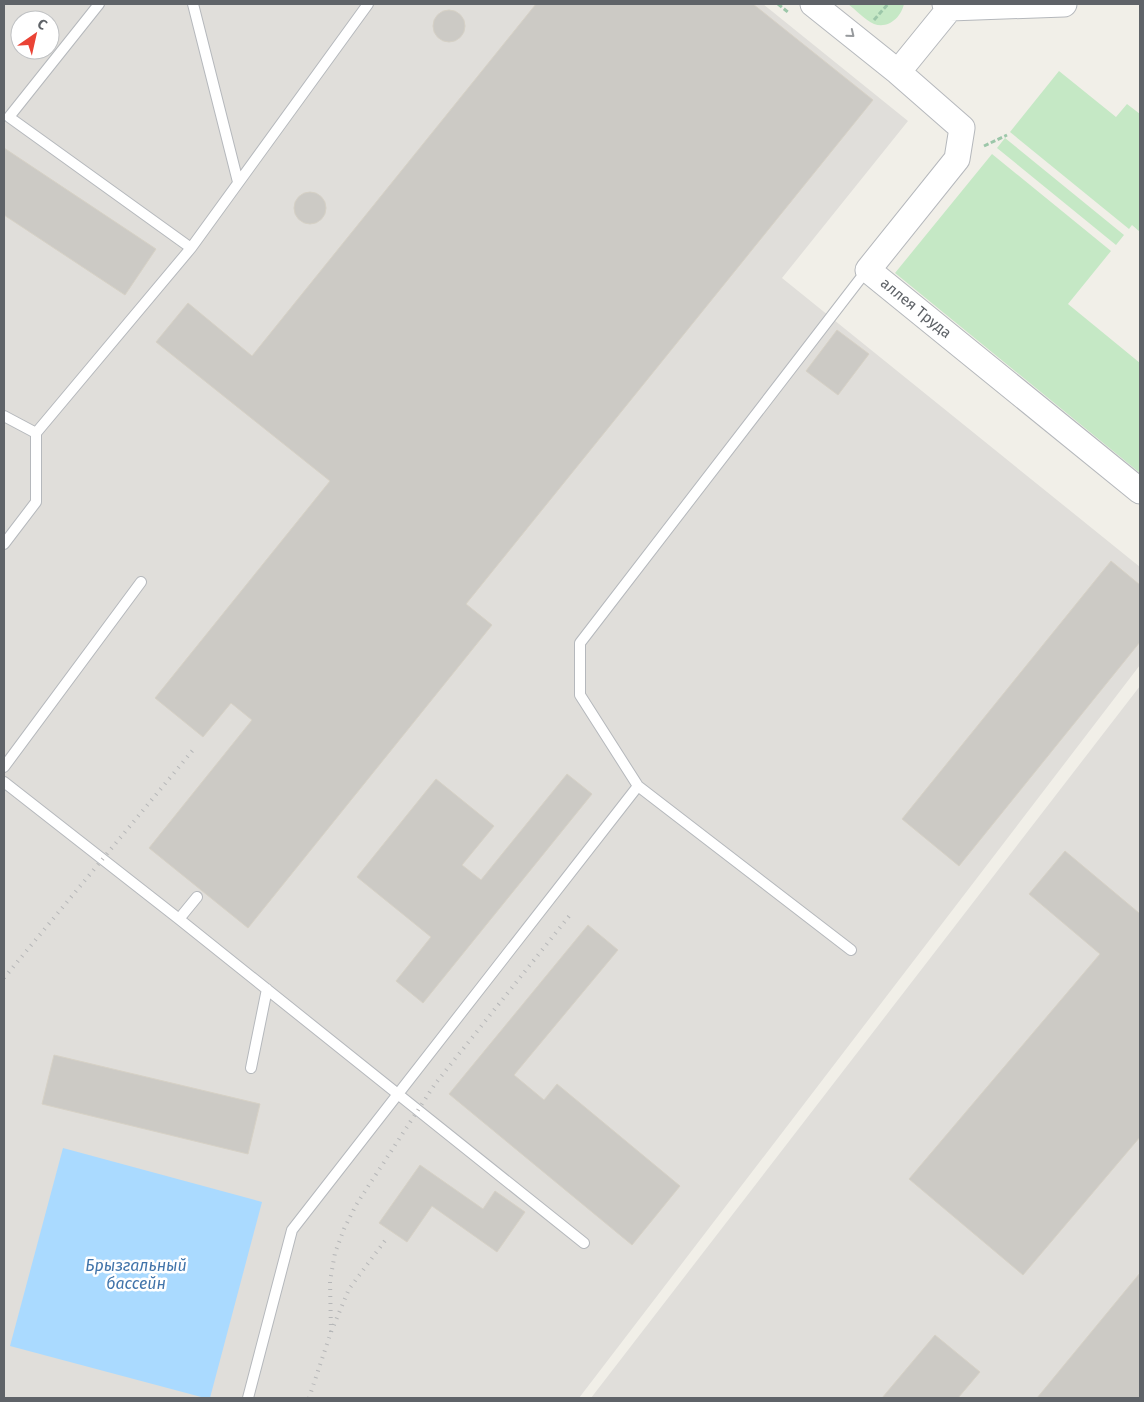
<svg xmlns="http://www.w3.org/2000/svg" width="1144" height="1402" font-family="'Fira Sans',sans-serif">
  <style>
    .industrial { fill: #e0deda; fill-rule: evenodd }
    .green { fill: #c5e8c5 }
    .water { fill: #aadaff }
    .building { fill: #cccac5; stroke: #d6d1c6 }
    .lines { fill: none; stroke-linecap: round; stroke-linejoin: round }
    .service-casing { stroke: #b5b8bc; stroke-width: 12 }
    .tertiary-casing { stroke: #b5b8bc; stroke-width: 27 }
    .path { stroke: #9cc7a9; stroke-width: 3; stroke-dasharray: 5 2.5; stroke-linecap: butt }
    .service { stroke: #fff; stroke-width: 10 }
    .tertiary { stroke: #fff; stroke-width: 25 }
    .rail { stroke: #b6b7b8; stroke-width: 4; stroke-dasharray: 1 6; stroke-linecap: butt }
    .oneway { stroke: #979a9d }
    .labels { text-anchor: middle; stroke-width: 5; stroke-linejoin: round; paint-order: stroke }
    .street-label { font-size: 15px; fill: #5f6368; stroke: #fff }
    .water-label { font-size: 16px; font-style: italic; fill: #4174aa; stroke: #fff }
  </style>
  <rect width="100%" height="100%" fill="#f1efe8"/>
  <!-- industrial -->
  <path class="industrial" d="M4 4H763L908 121 782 278 1140 567V665L579 1398H4ZM20 20H50V50H20Z
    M1140 686V1398H591Z"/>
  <!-- green -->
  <path class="green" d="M848 4H904C901 17 889 29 874 24 865 20 856 10 848 4Z
    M1059 71 1116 117 1127 104 1140 114V232L1132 225 1129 229 1010 132Z
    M1005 138 1124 235 1116 245 997 148Z
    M992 154 1111 251 1068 304 1140 363V473L895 273Z"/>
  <!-- water -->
  <path class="water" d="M63 1148 262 1202 210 1398H205L10 1346Z"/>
  <!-- building -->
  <path class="building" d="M536 4H753L873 100 466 604 492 625 248 928 149 848 252 720 231 703 203 737 155 698 330 481 156 342 188 303 252 356Z
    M433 26a16 16 0 1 1 32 0a16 16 0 1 1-32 0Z
    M4 148 156 249 125 295 4 215Z
    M294 208a16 16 0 1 1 32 0a16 16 0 1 1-32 0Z
    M837 330 869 354 838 395 806 371Z
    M1111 561 1140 585V642L959 866 902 819Z
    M567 774 592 794 423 1003 396 981 431 937 357 877 436 779 494 826 462 865 481 880Z
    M1065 851 1139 913 1140 912V1137L1023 1275 909 1179 1100 954 1029 894Z
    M588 925 618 950 514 1075 544 1100 557 1084 680 1186 632 1245 449 1094Z
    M54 1055 260 1104 248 1154 42 1104Z
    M420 1165 483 1209 495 1191 525 1212 497 1252 432 1206 407 1242 379 1223Z
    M1140 1273V1398H1037Z
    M935 1335 980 1372 958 1398H882Z"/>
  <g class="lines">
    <!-- service casing -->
    <g class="service-casing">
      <path id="service" d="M193 4 238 182
        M191 248 368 4
        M4 416 36 433
        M4 544 36 502V433L191 248 9 117 99 4
        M4 767 141 582
        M4 782 179 919 584 1243
        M179 919 197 897
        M851 950 638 786 580 695V643L867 270
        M251 1068 267 989
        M248 1398 292 1230 638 786"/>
    </g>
    <!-- tertiary casing -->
    <g class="tertiary-casing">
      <path id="tertiary" d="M813 4 898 72 962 128 957 159 868 270 1140 491
        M945 4 950 8 1064 4
        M898 72 950 8"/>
    </g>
    <!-- path -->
    <path class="path" d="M778 4 789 13
      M874 20 888 4
      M984 146 1007 135"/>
    <!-- service -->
    <use href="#service" class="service"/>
    <!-- tertiary -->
    <use href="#tertiary" class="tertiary"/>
    <!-- rail -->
    <path class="rail" d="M4 978 193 750
      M331 1332 330 1281 335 1253 344 1229 356 1205 435 1084 570 915
      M309 1398 331 1332 349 1289 387 1238"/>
  </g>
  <!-- one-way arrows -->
  <defs><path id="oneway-chevron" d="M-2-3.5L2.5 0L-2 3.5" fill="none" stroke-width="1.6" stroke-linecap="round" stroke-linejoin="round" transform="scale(1.25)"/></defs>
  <use class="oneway" href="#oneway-chevron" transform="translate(851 34) rotate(39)"/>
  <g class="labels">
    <!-- street labels -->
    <g class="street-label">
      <text transform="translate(916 308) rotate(39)" y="5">аллея Труда</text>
    </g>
    <!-- water labels -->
    <g class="water-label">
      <text x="136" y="1271">Брызгальный<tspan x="136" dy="18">бассейн</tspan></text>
    </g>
  </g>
  <!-- border -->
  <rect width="1144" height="1402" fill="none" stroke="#5f6368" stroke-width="10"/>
  <!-- north arrow -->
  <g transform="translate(35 35) rotate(34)"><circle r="24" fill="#ffffff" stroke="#bfc1c3"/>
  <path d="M0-4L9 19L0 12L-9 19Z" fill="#ea4335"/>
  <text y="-8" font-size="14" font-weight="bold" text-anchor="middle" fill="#5f6368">С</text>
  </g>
</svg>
